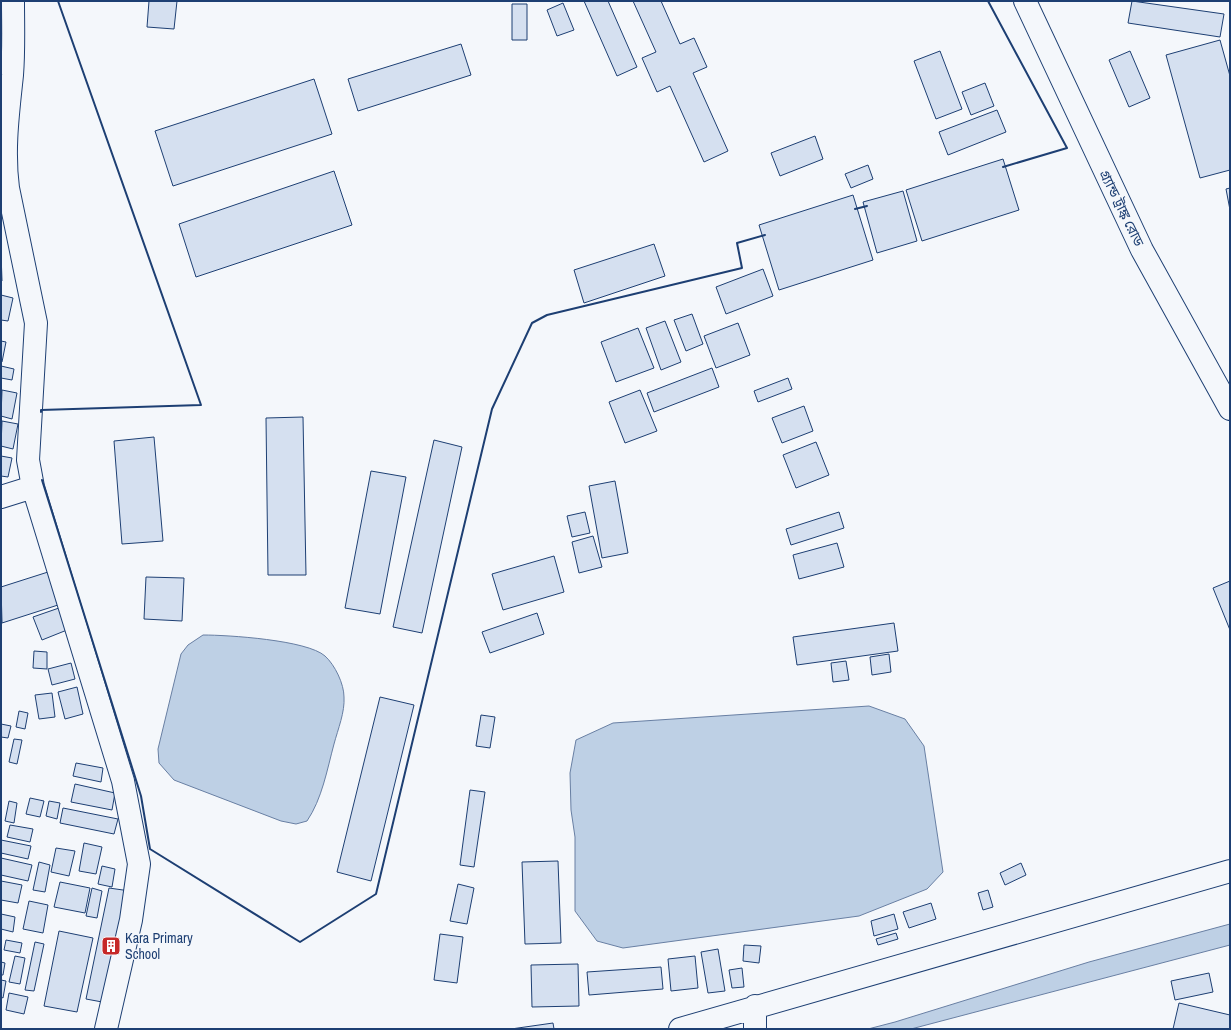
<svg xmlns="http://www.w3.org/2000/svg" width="1231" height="1030" font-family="'Archivo Narrow','Noto Sans Bengali',sans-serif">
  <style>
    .water { fill: #bed0e5; stroke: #687fa3 }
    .building { fill: #d5e0f0; stroke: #1d3f73 }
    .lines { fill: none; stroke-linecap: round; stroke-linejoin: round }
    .minor-casing { stroke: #1d3f73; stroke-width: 24 }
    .highway-casing { stroke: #1d3f73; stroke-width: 24 }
    .minor { stroke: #f4f7fb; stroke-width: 22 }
    .highway { stroke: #f4f7fb; stroke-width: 22 }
    .wall { stroke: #1d3f73; stroke-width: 2 }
    .labels { text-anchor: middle; stroke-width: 3; stroke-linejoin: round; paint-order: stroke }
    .street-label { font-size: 14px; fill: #1d3f73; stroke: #f4f7fb }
    .poi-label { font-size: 14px; fill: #1d3f73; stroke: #f4f7fb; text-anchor: start }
  </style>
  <rect width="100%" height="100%" fill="#f4f7fb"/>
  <!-- water -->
  <path class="water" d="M203 635C228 635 307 640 325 656 335 665 344 684 344 697 345 712 338 729 334 744 327 770 322 799 307 821L296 824 281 821 174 780 159 763 158 749 181 654 188 645Z
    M869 706 905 719 924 746 943 872 927 889 859 916 623 948 597 941 575 911V837L571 810 570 773 576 740 613 723Z
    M1230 924V945L911 1029H868L895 1022 1089 962Z"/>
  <!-- building -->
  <path class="building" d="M149 1H177L174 29 147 27Z
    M584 1H608L637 67 617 76Z
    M633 1H661L680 44 694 38 707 67 693 73 728 151 704 162 670 86 657 92 642 58 656 52Z
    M1132 1 1224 14 1220 37 1128 23Z
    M563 3 574 30 557 36 547 10Z
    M512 4H527V40H512Z
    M1220 40 1230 76V170L1200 178 1166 55Z
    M461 44 471 75 358 111 348 79Z
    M940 51 962 109 936 119 914 61Z
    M1130 51 1150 98 1129 107 1109 60Z
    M314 79 332 134 173 186 155 131Z
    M985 83 994 106 971 115 962 92Z
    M997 110 1006 132 948 155 939 132Z
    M815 136 823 159 780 176 771 153Z
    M1003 159 1019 210 922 241 906 190Z
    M868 165 873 179 851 188 845 174Z
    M334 171 352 225 196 277 179 224Z
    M1230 188V210L1226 189Z
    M903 191 917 241 877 253 863 202Z
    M853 195 873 260 779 290 759 225Z
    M654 244 665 276 584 303 574 270Z
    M1 253 2 281H1Z
    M763 269 773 296 726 314 716 287Z
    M1 295 13 298 8 321 1 320Z
    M692 314 703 344 686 351 674 320Z
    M665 321 681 362 661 370 646 328Z
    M738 323 750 355 716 368 704 336Z
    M638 328 654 368 616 382 601 342Z
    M1 341 6 342 2 362H1Z
    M1 366 14 369 12 380 1 378Z
    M712 368 719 387 654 412 647 393Z
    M788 378 792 389 758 402 754 391Z
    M2 390 17 393 12 419 1 416Z
    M640 390 657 431 625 443 609 402Z
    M804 406 813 431 782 443 772 418Z
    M303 417 306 575H268L266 418Z
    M2 421 18 424 13 449 1 446Z
    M154 437 163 541 122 544 114 441Z
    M434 440 462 447 422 633 393 627Z
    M816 442 829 475 796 488 783 455Z
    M1 456 12 458 8 477 1 476Z
    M371 471 406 477 380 614 345 608Z
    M615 481 628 553 602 558 589 486Z
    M585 512 590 533 572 537 567 516Z
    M839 512 844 528 791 545 786 529Z
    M593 536 602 567 579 573 572 542Z
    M837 543 844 567 799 579 793 555Z
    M554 556 564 592 503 610 492 574Z
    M48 572 58 605 2 623 1 587Z
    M146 577 184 578 182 621 144 619Z
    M1230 581V630L1213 588Z
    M59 608 67 630 42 640 33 617Z
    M537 613 544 634 490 653 482 632Z
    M894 623 898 651 797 665 793 637Z
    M34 651 47 652V669L33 668Z
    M889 654 891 672 872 675 870 657Z
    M846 661 849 680 833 682 831 663Z
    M71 663 75 679 52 685 48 669Z
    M77 687 83 714 65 719 58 692Z
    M52 693 55 717 39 719 35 695Z
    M380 697 414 705 371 881 337 872Z
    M19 711 28 713 25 729 16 727Z
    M481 715 495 717 490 748 476 746Z
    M1 724 11 726 8 738 1 737Z
    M14 739 22 740 17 764 9 762Z
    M76 763 103 768 101 782 73 776Z
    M75 784 115 793 112 810 71 802Z
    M470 790 485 792 474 867 460 865Z
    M30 798 44 801 40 817 26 814Z
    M9 801 17 803 14 823 5 821Z
    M49 801 60 803 57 819 46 816Z
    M63 808 118 819 114 834 60 823Z
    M10 825 33 829 30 842 7 837Z
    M1 840 31 846 28 859 1 853Z
    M84 843 102 847 96 874 79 871Z
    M56 848 75 851 69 876 51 872Z
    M1 858 32 865 28 881 1 875Z
    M558 861 561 943 525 944 522 862Z
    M39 862 50 865 45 892 33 890Z
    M1021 863 1026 875 1005 885 1000 873Z
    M102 866 115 869 112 887 98 884Z
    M1 881 22 885 18 903 1 900Z
    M60 882 90 888 85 913 54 907Z
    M458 884 474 888 467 924 450 921Z
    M92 888 102 891 97 918 86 916Z
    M109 888 137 892 113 1004 86 999Z
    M988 890 993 907 983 910 978 893Z
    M29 901 48 905 43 933 23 929Z
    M931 903 936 919 909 928 903 912Z
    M1 914 15 917 13 932 1 929Z
    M894 914 898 929 874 936 871 921Z
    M59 931 93 938 77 1012 44 1006Z
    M896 933 898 939 878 945 876 939Z
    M440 934 463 937 457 983 434 980Z
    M6 940 22 943 20 953 4 950Z
    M35 942 44 944 34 991 25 990Z
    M744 945 761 946 759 963 743 961Z
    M718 949 725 991 708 993 701 952Z
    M15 956 25 958 20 984 9 982Z
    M695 956 698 988 671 991 668 959Z
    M1 962 5 963 3 975H1Z
    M578 964 579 1006 532 1007 531 965Z
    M661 967 663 989 589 995 587 972Z
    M742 968 744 987 732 988 729 970Z
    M1209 973 1213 992 1175 1000 1171 981Z
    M1 980 6 981 3 998 1 997Z
    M9 993 28 997 24 1014 6 1010Z
    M1179 1003 1230 1015V1029H1173Z
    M553 1023 554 1029H511Z"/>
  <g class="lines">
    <!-- minor casing -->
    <g class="minor-casing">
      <path id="minor" d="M13 1C13 25 14 50 12 75 8 113 3 150 8 188L36 323 28 460 33 487 123 781 139 864 131 920 106 1029
        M1 497 33 487
        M680 1029 1230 871
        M755 1029V1006"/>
    </g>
    <!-- highway casing -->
    <g class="highway-casing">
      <path id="highway" d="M1025 1 1142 250 1230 409"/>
    </g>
    <!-- minor -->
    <use href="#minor" class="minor"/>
    <!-- highway -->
    <use href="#highway" class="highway"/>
    <!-- wall -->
    <path class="wall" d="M988 1 1067 148 1003 167
      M855 209 867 206
      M41 412V410L201 405 58 1
      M42 480 141 796 150 849 300 942 376 894 492 409 532 323 547 315 742 268 737 243 765 235"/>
  </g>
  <!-- icons -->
  <defs>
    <g id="building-square" transform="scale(1)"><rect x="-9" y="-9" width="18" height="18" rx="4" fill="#c62828" stroke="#f4f7fb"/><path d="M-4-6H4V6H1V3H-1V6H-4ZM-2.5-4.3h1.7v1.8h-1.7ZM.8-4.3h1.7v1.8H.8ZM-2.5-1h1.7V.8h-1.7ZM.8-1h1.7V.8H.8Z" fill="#fff"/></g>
  </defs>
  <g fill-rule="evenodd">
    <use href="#building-square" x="111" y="946"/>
  </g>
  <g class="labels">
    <!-- street labels -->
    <g class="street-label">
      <text transform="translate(1122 208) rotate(64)" y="5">গ্র্যান্ড ট্রাঙ্ক রোড</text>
    </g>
    <!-- poi labels -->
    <g class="poi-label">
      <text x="125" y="943">Kara Primary<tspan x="125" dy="16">School</tspan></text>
    </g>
  </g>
  <!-- border -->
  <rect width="1231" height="1030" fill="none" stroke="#1d3f73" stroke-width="4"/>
</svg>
